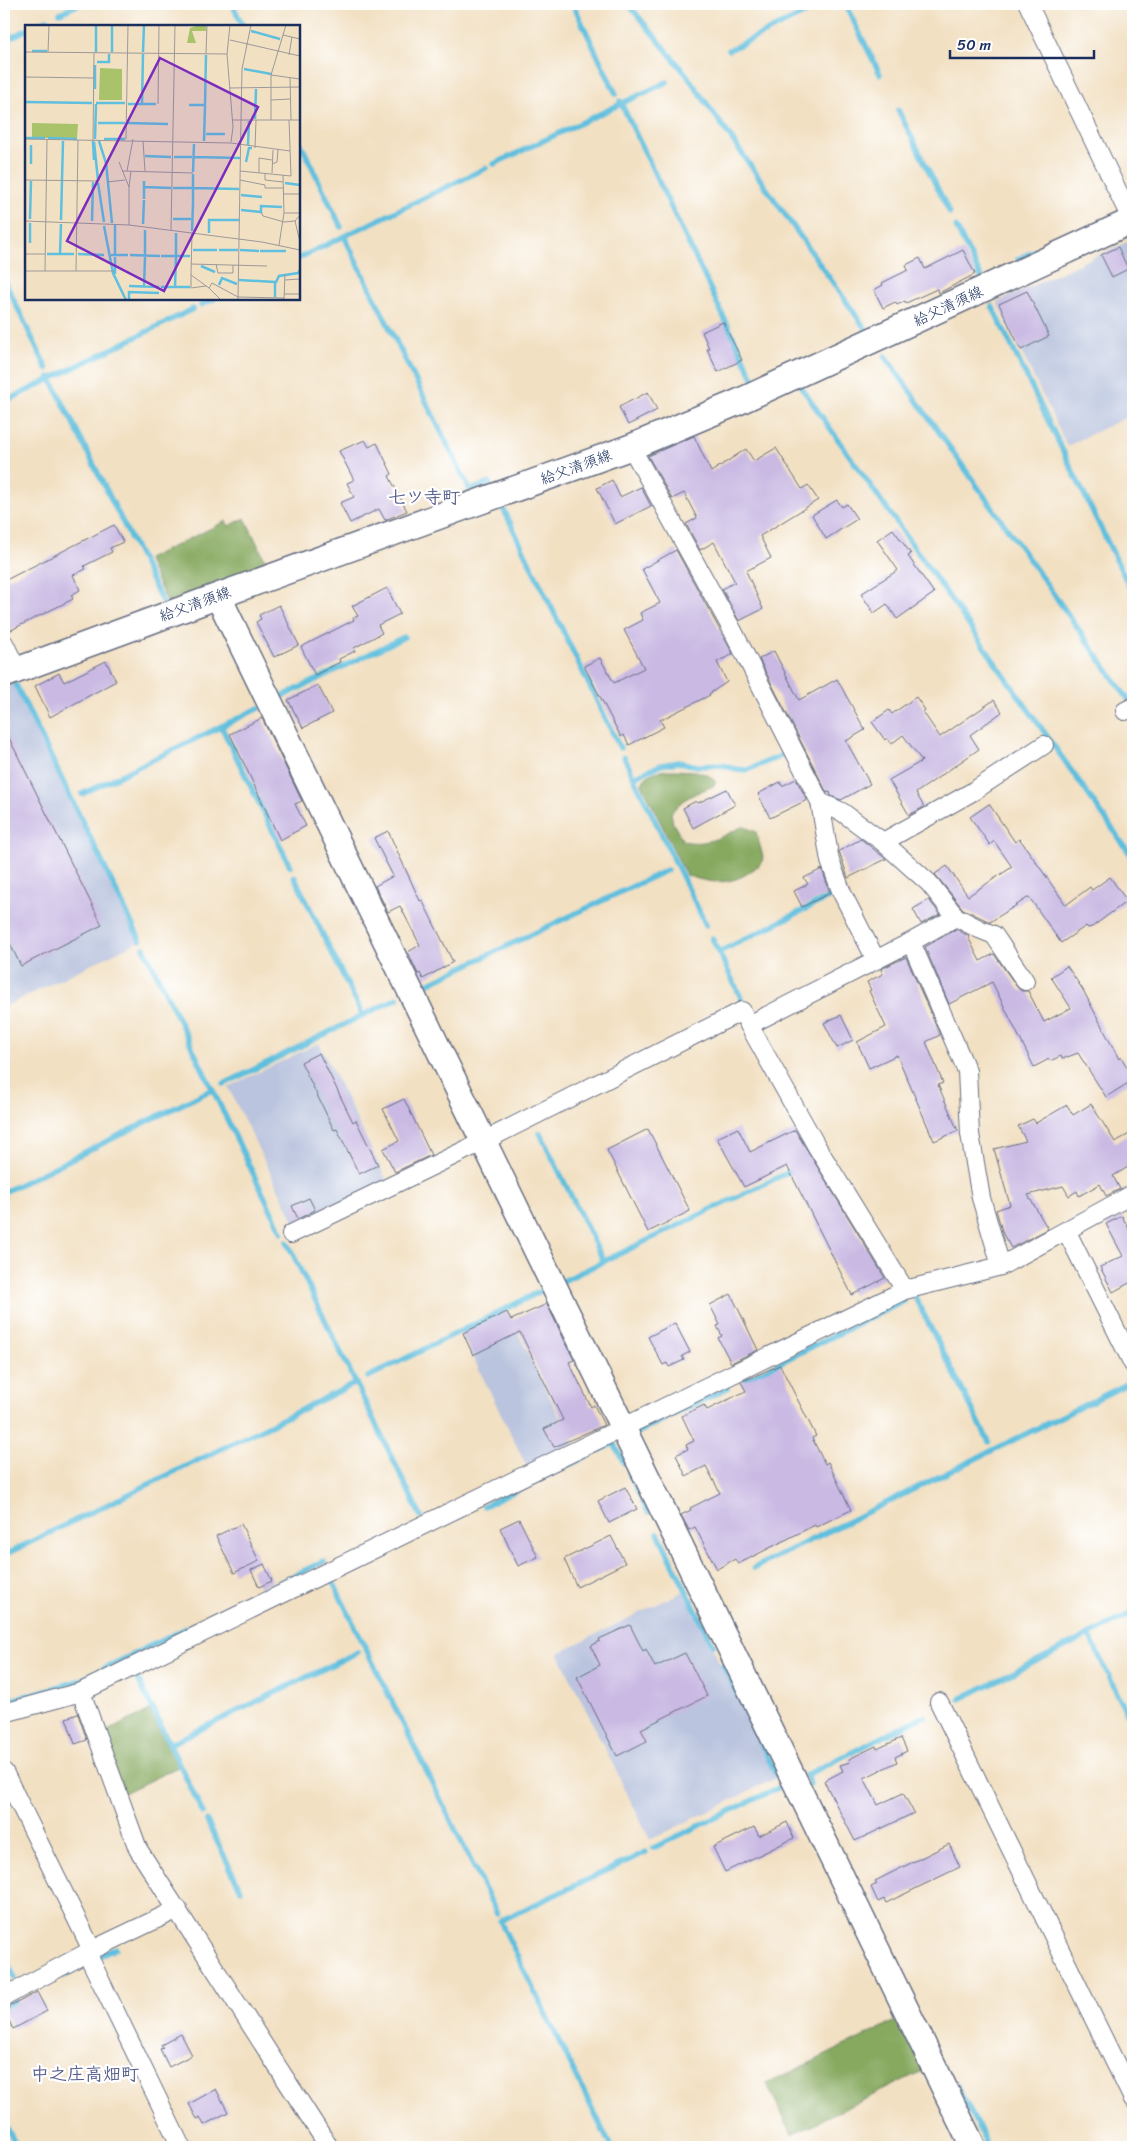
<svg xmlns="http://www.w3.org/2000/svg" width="1137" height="2151" font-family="Sriracha,'Klee One',sans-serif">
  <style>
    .industrial { fill: #bac4de }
    .forest { fill: #86a95e; stroke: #506c5e }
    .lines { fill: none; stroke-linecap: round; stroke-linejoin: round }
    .stream { stroke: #5fbfde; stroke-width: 5.5 }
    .building { fill: #c9b9e3 }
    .street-casing { stroke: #666d81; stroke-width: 20 }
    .secondary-casing { stroke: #666d81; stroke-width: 28 }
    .street { stroke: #fff; stroke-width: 18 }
    .secondary { stroke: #fff; stroke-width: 25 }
    .labels { text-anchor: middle; stroke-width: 4.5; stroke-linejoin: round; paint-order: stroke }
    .street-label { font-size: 15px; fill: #1b2f5e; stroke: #fff }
    .quarter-label { font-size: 18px; font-weight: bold; fill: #585f8d; stroke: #fff }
    .inset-river { fill: none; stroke: #5fbfde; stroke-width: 2.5 }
    .inset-road { fill: none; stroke: #9c999a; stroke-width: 1 }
    .view { fill: #7b2cbf; fill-opacity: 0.15; stroke: #7b2cbf; stroke-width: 2.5 }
    .inset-edge { fill: none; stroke: #1b2f5e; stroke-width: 2.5 }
  </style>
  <rect width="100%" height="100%" fill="#fff"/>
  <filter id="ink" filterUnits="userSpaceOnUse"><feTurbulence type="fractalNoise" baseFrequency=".02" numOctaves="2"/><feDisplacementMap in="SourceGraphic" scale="10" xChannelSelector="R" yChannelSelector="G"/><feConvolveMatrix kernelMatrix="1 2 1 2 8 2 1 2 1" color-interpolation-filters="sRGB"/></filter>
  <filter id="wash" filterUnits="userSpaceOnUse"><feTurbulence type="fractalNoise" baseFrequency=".0096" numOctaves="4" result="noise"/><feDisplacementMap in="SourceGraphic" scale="20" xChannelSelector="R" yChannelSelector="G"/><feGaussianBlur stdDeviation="1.12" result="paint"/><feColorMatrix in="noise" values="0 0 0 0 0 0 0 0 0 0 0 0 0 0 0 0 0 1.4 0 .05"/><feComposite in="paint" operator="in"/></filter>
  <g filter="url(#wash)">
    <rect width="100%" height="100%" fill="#f2e0c2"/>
    <!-- industrial -->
    <path class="industrial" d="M1133 239V414L1067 446 997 302Z
      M14 684 139 941 4 1007V688Z
      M319 1043 387 1181 296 1225 228 1087Z
      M507 1311 573 1444 527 1467 461 1333Z
      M684 1591 776 1778 650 1840 558 1653Z"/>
    <!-- forest -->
    <path class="forest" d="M245 518 268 566 167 602 147 559 226 521 229 526Z
      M696 771 708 775 716 782 713 786C696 793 682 798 671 813L673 823 683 841C707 846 722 837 743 826L756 832 764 860C741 884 717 887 686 875L642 784C649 765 679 771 696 771Z
      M150 1710 178 1767 122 1794 101 1734Z
      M899 2019 924 2070 792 2135 767 2084Z"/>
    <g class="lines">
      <!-- stream -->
      <path class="stream" d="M232 4 243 26
        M573 4 616 94
        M628 4 686 74 867 331
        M845 4 880 74
        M60 13 80 4
        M34 26 47 20
        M4 41 26 30
        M729 50 824 4
        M620 101 755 382 760 380
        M898 110 950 213
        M299 140 341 227
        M494 164 667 82
        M956 227 981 277
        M344 236 470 490 490 483
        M299 258 486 168
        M1018 259 1050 244
        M4 280 47 369
        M201 305 214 299
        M992 306 1133 594
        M885 356 1128 699
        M50 377 163 603
        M801 387 1133 858
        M4 402 193 309
        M501 504 620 748
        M16 685 140 940
        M281 697 404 637
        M221 726 290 866
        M624 757 706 925
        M634 777 661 765 678 762 698 766 723 765 735 769 747 770 786 754
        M82 794 259 708
        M294 876 363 1016
        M712 938 745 1006
        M144 948 282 1233
        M719 952 836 894
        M419 988 667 870
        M224 1084 398 998
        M540 1133 604 1262
        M4 1192 213 1089
        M287 1242 421 1517
        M563 1281 795 1169
        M915 1297 989 1442
        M368 1377 541 1291
        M747 1379 904 1301
        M637 1433 727 1388
        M629 1473 648 1512
        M484 1506 614 1443 624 1463
        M658 1533 713 1645
        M4 1555 356 1383
        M754 1568 1133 1381
        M336 1576 331 1578 497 1914
        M262 1591 324 1561
        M1089 1635 1133 1726
        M723 1665 777 1776
        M135 1673 203 1813
        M960 1699 1133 1613
        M4 1702 79 1681 246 1599
        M170 1744 358 1652
        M810 1785 806 1775 925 1716
        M207 1821 241 1890
        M653 1848 780 1787
        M4 1956 15 1978
        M96 1958 116 1948
        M63 1976 85 1964
        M4 2007 14 2001
        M957 2085 988 2147
        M4 2122 17 2147
        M611 2147 500 1921 646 1852"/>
    </g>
    <g id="blocks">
      <!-- building -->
      <path class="building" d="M1118 247 1128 269 1112 277 1101 255Z
        M963 250 975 274 939 293 937 289 906 303 905 301 897 305 895 302 883 308 874 290 883 285 882 283 908 270 906 265 920 258 925 269Z
        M1027 291 1049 336 1021 350 999 304Z
        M723 322 742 360 718 372 707 349 709 348 702 332Z
        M648 392 657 410 628 425 619 407Z
        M694 436 711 472 746 449 754 461 776 448 802 489 808 485 818 500 760 536 771 558 746 571 763 609 739 621 722 589 735 582 714 542 700 550 686 524 697 518 684 493 672 499 648 456Z
        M365 440 369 447 377 443 392 474 389 476 407 511 385 520 379 509 350 523 340 503 354 497 347 483 354 480 339 451Z
        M612 480 620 497 641 487 651 506 615 524 597 488Z
        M837 500 842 507 847 504 857 519 826 539 812 515Z
        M114 525 123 542 110 548 112 552 84 566 86 569 73 575 80 590 71 595 73 599 9 631 4 622V581Z
        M893 529 911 554 908 556 934 593 897 619 887 604 874 613 861 594 898 570 877 540Z
        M676 550 733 654 717 662 727 682 709 694 710 695 660 720 664 727 629 745 624 735 621 737 584 666 600 658 614 683 644 668 624 630 643 620 640 613 660 603 642 569Z
        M387 588 400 614 378 625 382 633 354 648 355 651 339 659 340 662 315 675 301 647 354 620 353 618 358 616 352 606Z
        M279 605 299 645 274 657 256 622 261 619 259 615Z
        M774 651 799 700 837 679 865 730 846 741 870 784 841 800 831 796 830 792 827 793 759 659Z
        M106 661 116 681 50 717 35 686 59 673 64 682Z
        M318 685 332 713 303 728 288 700Z
        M916 697 925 710 923 712 940 737 994 700 1002 712 970 735 979 749 916 793 924 807 909 815 889 780 922 761 903 735 891 744 887 738 885 740 872 722 889 710 892 714Z
        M262 718 302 801 295 804 306 826 280 840 230 734Z
        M4 728 102 925 21 966 4 932Z
        M796 779 807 800 770 818 758 794 780 782 782 786Z
        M727 789 735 805 693 828 683 808 696 801 698 803Z
        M989 804 1015 842 1019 839 1022 842 1066 905 1090 887 1092 890 1110 877 1127 901 1092 927 1088 928 1086 926 1061 943 1029 897 990 922 963 909 935 874 947 866 968 896 1012 867 994 841 990 845 970 817Z
        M388 831 420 901 422 900 453 962 423 979 420 973 418 974 408 952 420 945 400 906 388 912 375 886 393 876 374 838Z
        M861 839 886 859 848 878 839 851Z
        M822 869 830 893 802 907 794 891 808 884 804 878Z
        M929 900 940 914 921 924 913 909Z
        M956 929 969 936 968 937 980 961 994 954 1017 987 1021 991H1028L1044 1022 1071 1008 1051 977 1067 966 1083 990 1119 1059 1121 1057 1133 1077V1080L1106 1097 1078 1053 1062 1059 1061 1056 1050 1061 1049 1059 1034 1067 992 982 949 1004 925 947Z
        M906 957 940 1035 926 1042 943 1083 938 1085 958 1131 934 1141 897 1055 869 1068 857 1042 886 1027 869 991 871 990 867 982 883 974 881 969Z
        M841 1015 853 1040 837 1048 824 1023Z
        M319 1053 353 1122 356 1120 378 1165 359 1174 337 1129 334 1130 301 1062Z
        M404 1099 431 1155 395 1172 383 1149 399 1141 383 1109Z
        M1091 1104 1115 1142 1133 1132V1164L1113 1176 1120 1189 1106 1196 1100 1184 1079 1196 1077 1191 1069 1196 1063 1186 1028 1195 1048 1229 1011 1248 1003 1234 996 1210 1010 1205 994 1149 1026 1141 1018 1126 1033 1119 1036 1123 1067 1105 1073 1115Z
        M738 1128 750 1152 795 1130 885 1278 852 1295 787 1166 744 1187 717 1138Z
        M648 1129 690 1211 648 1232 607 1150Z
        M309 1198 315 1210 298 1219 292 1206Z
        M1122 1216 1133 1237V1281L1113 1292 1100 1267 1123 1256 1106 1224Z
        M731 1294 758 1350 731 1363 718 1338 722 1336 717 1326 720 1325 710 1305Z
        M547 1304 574 1360 569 1362 591 1407 594 1405 604 1425 554 1447 544 1429 563 1420 520 1332 473 1355 463 1333 507 1312 511 1320Z
        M675 1323 690 1352 682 1356 684 1360 669 1367 667 1363 663 1365 648 1337Z
        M780 1365 816 1436 812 1438 825 1464 828 1462 851 1510 816 1527 815 1525 738 1564 735 1559 717 1569 695 1527 689 1530 681 1515 691 1510 690 1508 720 1493 706 1466 686 1476 676 1455 688 1449 686 1445 694 1441 682 1416 704 1405 707 1410 746 1391 741 1382Z
        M625 1487 637 1509 609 1523 598 1501Z
        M519 1519 538 1557 518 1566 500 1528Z
        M241 1524 259 1561 234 1573 216 1536Z
        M611 1536 625 1563 577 1587 564 1559Z
        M264 1564 272 1581 259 1587 251 1570Z
        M630 1625 643 1651 646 1649 655 1667 685 1653 707 1696 641 1729 647 1741 617 1756 577 1677 600 1665 591 1646 600 1641 599 1639Z
        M78 1714 87 1740 75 1744 66 1718Z
        M901 1738 907 1751 895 1757 897 1762 864 1778 878 1805 903 1793 914 1813 855 1841 824 1781 843 1771 840 1765 850 1762 849 1759 876 1746 877 1749Z
        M787 1822 794 1838 725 1872 713 1847 754 1827 759 1836Z
        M949 1844 960 1867 886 1903 884 1899 878 1902 871 1887 877 1884 875 1881Z
        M37 1992 47 2011 13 2029 4 2010Z
        M181 2034 192 2055 169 2067 160 2049 163 2048 161 2045Z
        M216 2089 228 2112 204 2125 200 2117 197 2119 189 2104Z"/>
    </g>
  </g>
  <g filter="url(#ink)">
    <use href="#blocks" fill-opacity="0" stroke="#666d81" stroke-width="1"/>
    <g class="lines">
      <!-- street casing -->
      <g class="street-casing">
        <path id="street" d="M1028 4 1133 223
          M631 447 733 631 820 802 842 812 883 842 929 883 956 917 979 929 994 935 1025 981
          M4 643 17 670
          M1125 711 1133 707
          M820 802 830 861 842 893 876 960
          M883 842 972 792 1044 745
          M911 942 967 1071 970 1134 981 1198 1001 1266
          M749 1025 817 1147 905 1290
          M1067 1232 1133 1364
          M291 1234 482 1142 742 1011 749 1025 911 942 956 917
          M81 1692 138 1849 329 2147
          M939 1702 1133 2099
          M4 1713 81 1692 905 1290 1001 1266 1133 1194
          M4 1772 92 1950
          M87 1953 181 2147
          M4 1997 92 1950 178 1909"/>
      </g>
      <!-- secondary casing -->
      <g class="secondary-casing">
        <path id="secondary" d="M218 596 973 2147
          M4 675 218 596 631 447 736 403 1133 220"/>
      </g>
      <!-- street -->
      <use href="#street" class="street"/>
      <!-- secondary -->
      <use href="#secondary" class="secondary"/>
    </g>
  </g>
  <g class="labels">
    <!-- street labels -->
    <g class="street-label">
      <text transform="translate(948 306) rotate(-25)" y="5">給父清須線</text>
      <text transform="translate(576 467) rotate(-20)" y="5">給父清須線</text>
      <text transform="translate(195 604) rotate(-20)" y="5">給父清須線</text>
    </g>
    <!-- quarter labels -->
    <g class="quarter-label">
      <text x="424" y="503">七ツ寺町</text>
      <text x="85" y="2080">中之庄高畑町</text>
    </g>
  </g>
  <!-- overview -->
  <g transform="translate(25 25)">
    <rect width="275" height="275" fill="#f2e0c2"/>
    <path d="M174 0H181V6H167L171 18H162L165 3ZM75 43 97 44V75H74ZM7 98 53 99 52 113H7Z" fill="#a8c36a"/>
    <path class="inset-river" d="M226 6 255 14M7 26H22M71 27V0M87 27V0M118 27 119 0M72 37H84V29M219 44 246 49M70 64V40M0 77 67 78M71 78H100M103 79H131M117 79 118 29M164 80H180L181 30M230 94 231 64M73 98H100M102 98 143 99M181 109H200M0 113H20M23 113 52 114M70 114 71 79M79 114H100M68 116 69 135M74 116 81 138 87 198M179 116 180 81M69 117 73 155M223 120 224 96M120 131 146 132M149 132H167M169 132 215 133M221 137 224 123H227M6 139V120M168 147 169 119M37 155 38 116M73 158 79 197M260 158 275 160M120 162 146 163M148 163H167M168 163 214 164M216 170 237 172M119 174V156M168 179V149M216 185 236 187V181L257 182M5 194 6 156M148 194H166M36 195 37 156M67 196 68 157M118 199 119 175M79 201 88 248 101 275M167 206 168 179M184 208V195H214M5 218V198M168 225H192M194 225H213M215 225 234 226M235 226H261M22 229H49M35 229 36 199M53 229 79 230M86 230H103M90 230V200M105 230 135 231M120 231V205M136 231H165M151 231V208M176 241 190 247M90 249V232M214 255 250 257M194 260 197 253 212 259M104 261 134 262M119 262 120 232M136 262H165M150 262 151 232M250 272V259L254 251 273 248 275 245M104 275V267L134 268"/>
    <path class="inset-road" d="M258 10 275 14M205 15 275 31M0 27 202 29 205 0M23 27 24 0M181 29 182 0M202 29 208 102 206 117M264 30 267 12M246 50 275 54M0 52 69 53M265 53 266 95M204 63 275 62M246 75 266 74M133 79 134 0M207 95H275M216 95 217 44 226 0M246 95V50L261 0M0 114 206 118 265 126M101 114 103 0M68 115 69 28M118 116 120 146M230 123 231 95M94 137 104 162V200M247 139 252 137 253 125M97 146 168 148M102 146 108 114M215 146 266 151 264 95M234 148V133L247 135M240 148V155L258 157M247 148 248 125M0 155 74 156M215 155 240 160V163H258M82 157 100 155M104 162 106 146M258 169H275M236 187 238 191 259 197 270 196 275 190M259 188H275M0 196 104 200 237 217 275 225M270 196 275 217M146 205 150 0M167 208 166 250 184 263 187 258 213 272 259 273M254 220 259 188 258 150M0 229H20M166 239 242 241M191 239 193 248H208V240M0 246H89M20 246 22 114M51 246 53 115M166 250V263L181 261M260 255 275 254M184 263 196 275M259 269H275M213 275 216 95M259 275 260 249"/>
    <path class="view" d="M135 33 233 82 139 266 42 216Z"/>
    <rect width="275" height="275" class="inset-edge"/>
  </g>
  <!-- margin -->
  <rect width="1137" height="2151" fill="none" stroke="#fff" stroke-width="20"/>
  <!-- scale -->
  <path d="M950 50v8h144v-8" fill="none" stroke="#1b2f5e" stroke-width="2.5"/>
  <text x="957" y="50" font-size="15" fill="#1b2f5e" stroke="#ffffff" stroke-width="4" paint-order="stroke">50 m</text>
</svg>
